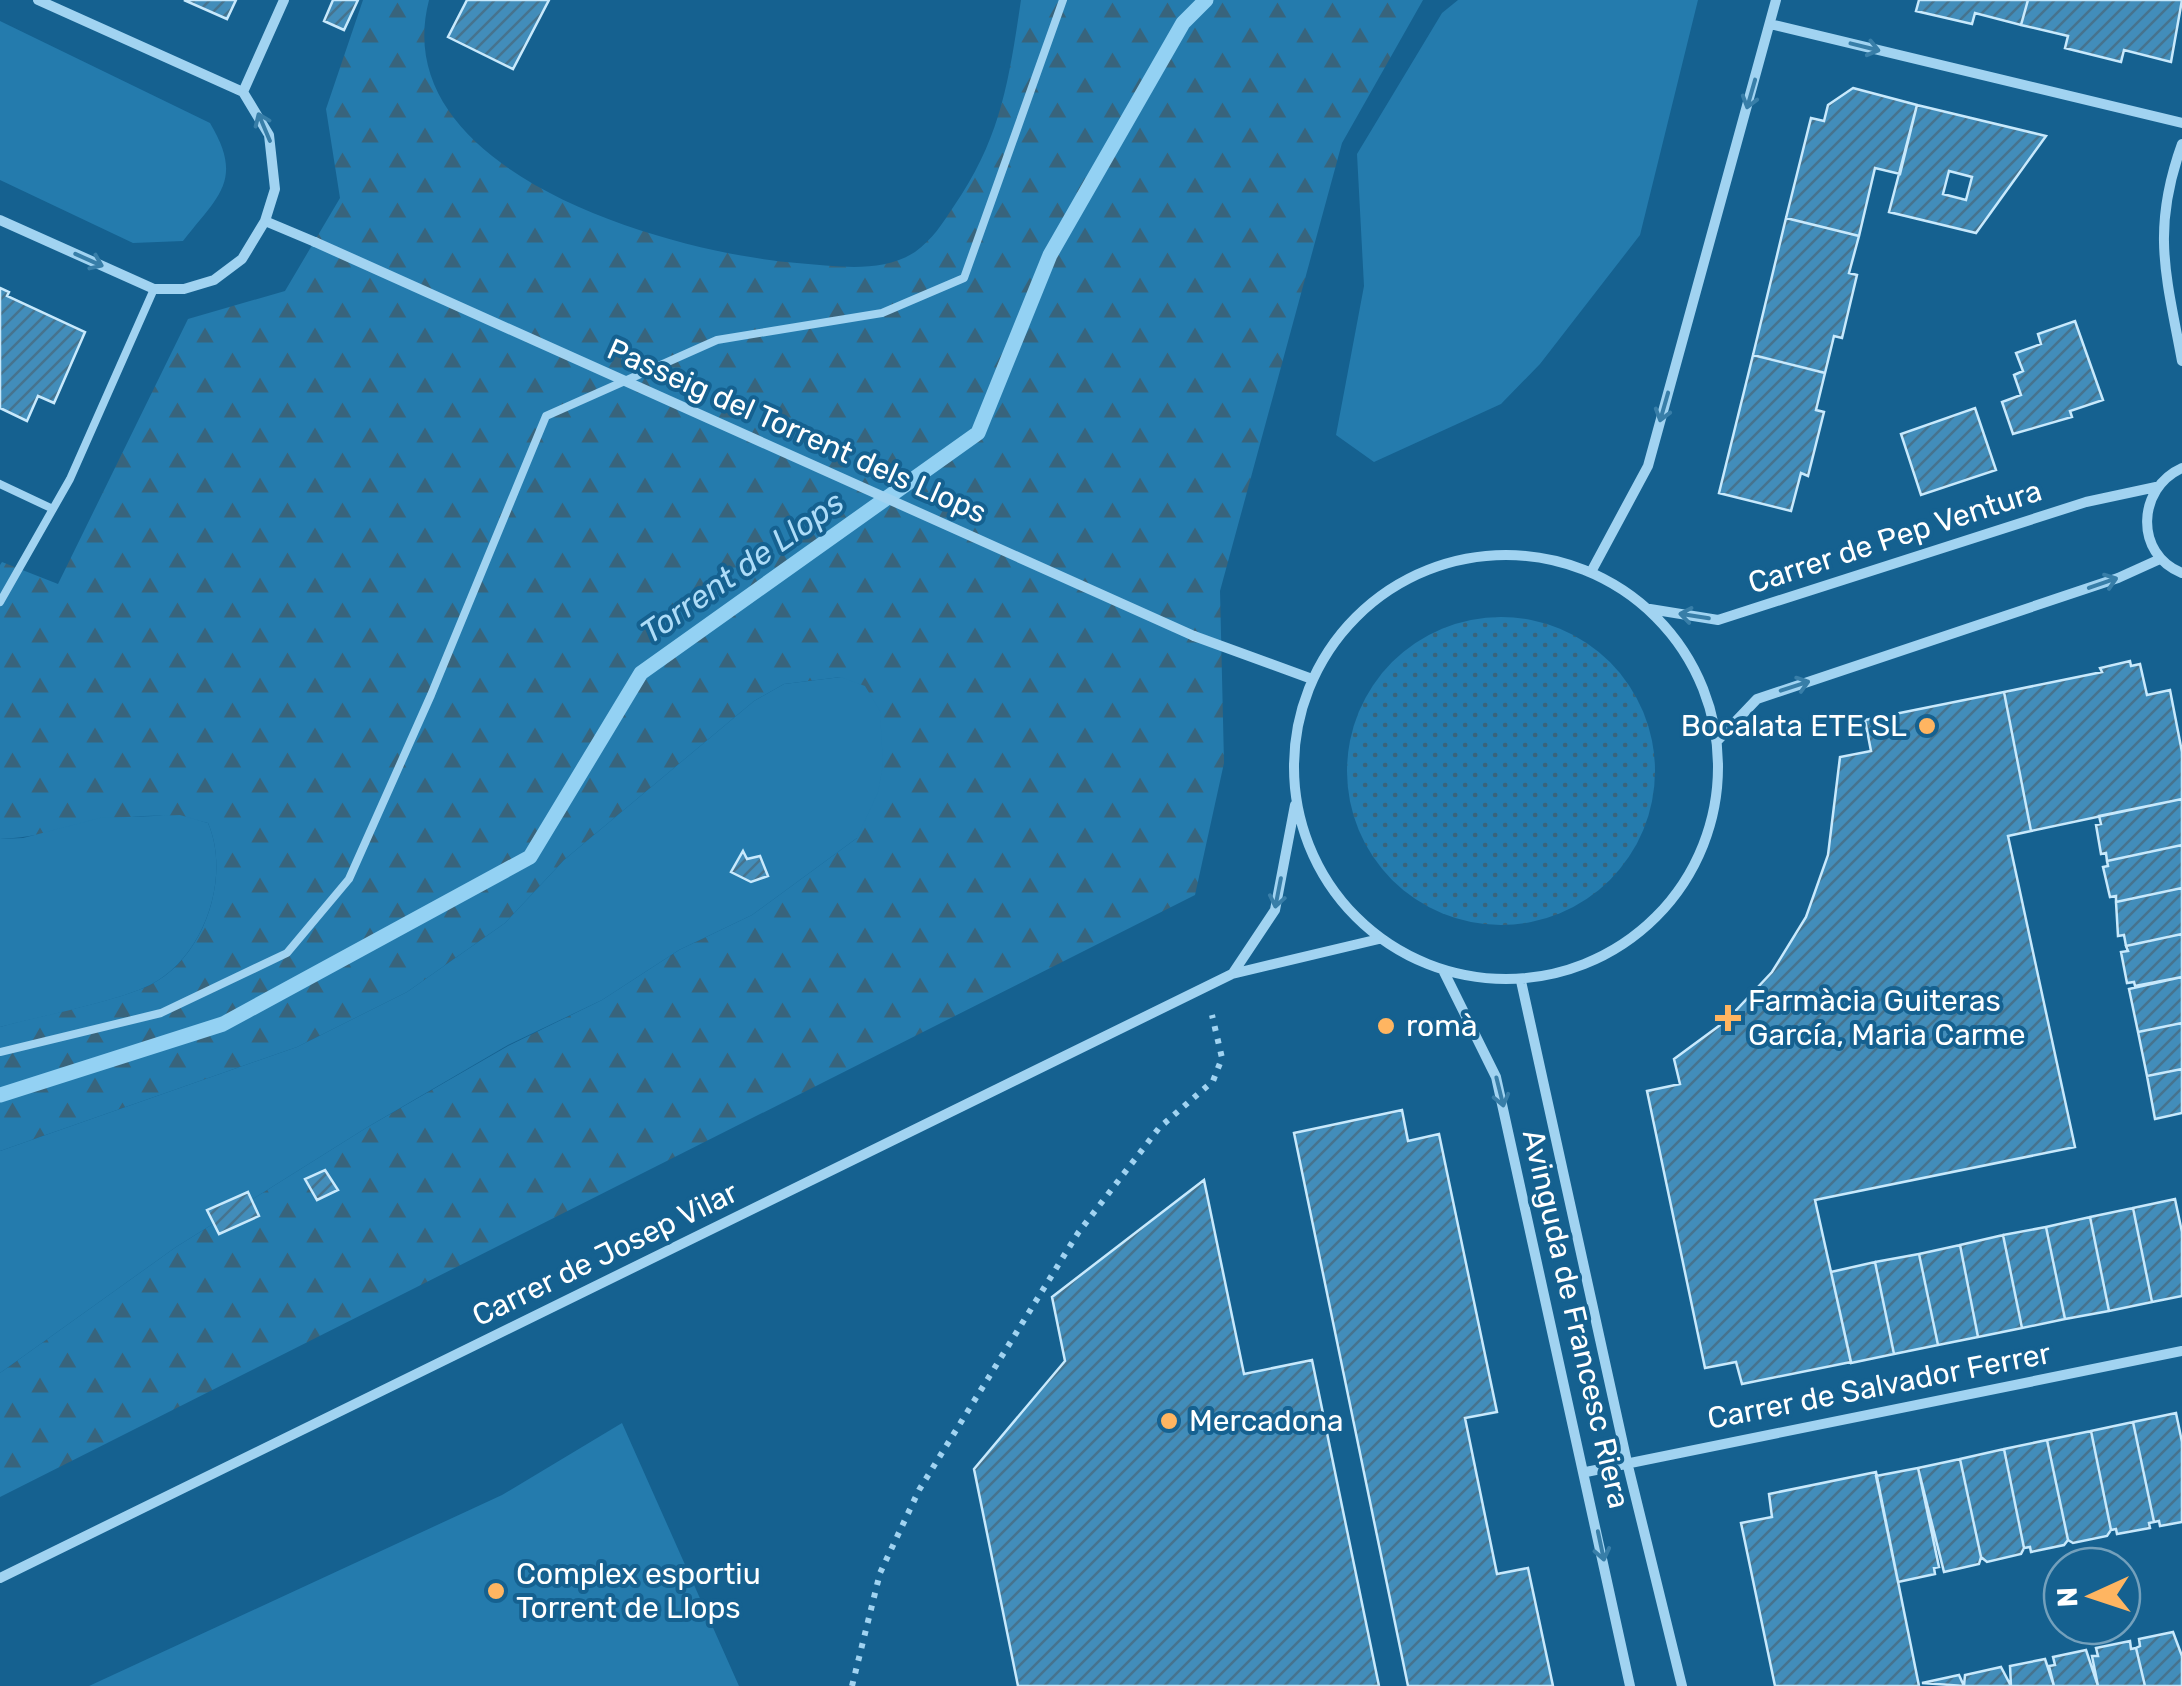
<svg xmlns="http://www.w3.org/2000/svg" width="2182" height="1686" font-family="Rubik,sans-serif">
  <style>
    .grass { fill: url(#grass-dots) }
    .forest { fill: url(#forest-firs) }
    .garden { fill: #247bad }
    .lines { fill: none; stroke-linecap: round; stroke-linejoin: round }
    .stream { stroke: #93d1f3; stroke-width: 15 }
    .building { fill: url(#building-hatch); stroke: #c8e9fc; stroke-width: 2.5; fill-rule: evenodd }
    .path { stroke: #a1d3f1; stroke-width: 6; stroke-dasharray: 5 8; stroke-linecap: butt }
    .service { stroke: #a1d3f1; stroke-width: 8 }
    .minor { stroke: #a1d3f1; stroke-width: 10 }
    .minor-bridge { stroke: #a1d3f1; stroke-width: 10 }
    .oneway { stroke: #387ea8 }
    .poi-dot { fill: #ffb561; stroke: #156190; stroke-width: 4 }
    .labels { text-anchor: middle; stroke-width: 8; stroke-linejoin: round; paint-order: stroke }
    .street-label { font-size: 30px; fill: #fff; stroke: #156190 }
    .poi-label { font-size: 30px; fill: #fff; stroke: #156190; text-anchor: start }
    .water-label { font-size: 32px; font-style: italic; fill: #addcf8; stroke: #156190 }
  </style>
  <defs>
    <pattern id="grass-dots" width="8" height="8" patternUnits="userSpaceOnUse" patternTransform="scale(2.5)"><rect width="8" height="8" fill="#247bad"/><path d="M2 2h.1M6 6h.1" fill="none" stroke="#38647c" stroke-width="1.8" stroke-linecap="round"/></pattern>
    <pattern id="forest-firs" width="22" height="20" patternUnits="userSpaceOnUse" patternTransform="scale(2.5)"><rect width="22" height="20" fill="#247bad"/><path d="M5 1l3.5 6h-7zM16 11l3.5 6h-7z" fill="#38647c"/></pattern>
    <pattern id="building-hatch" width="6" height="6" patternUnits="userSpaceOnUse" patternTransform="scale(2.5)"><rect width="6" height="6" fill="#428dba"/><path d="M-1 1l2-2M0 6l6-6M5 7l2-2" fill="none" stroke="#46738e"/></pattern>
  </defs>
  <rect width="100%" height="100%" fill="#156190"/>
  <!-- grass -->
  <path class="grass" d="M1347 771a154 154 0 1 1 308 0a154 154 0 1 1-308 0Z"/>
  <!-- forest -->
  <path class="forest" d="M363 0H429C384 173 672 253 797 263 836 266 881 274 915 252 933 239 942 224 954 206 1001 138 1009 80 1021 0H1423L1342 143 1220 591 1224 763 1195 895 0 1497V1373L176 1247 366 1128 508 1046 602 1000 679 950 752 915 857 838 841 677 784 684 754 701 564 860 505 923 407 992 297 1047 0 1151V1027C41 1015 115 1002 150 985 205 958 231 876 208 823 126 801 76 835 0 839V565L2 562 58 584 188 319 285 291 340 198 326 109Z"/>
  <!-- garden -->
  <path class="garden" d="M1458 0H1698L1640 235 1540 364 1501 404 1374 462 1336 435 1364 286 1357 154 1442 13Z
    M0 21 210 123C244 180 219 195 183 241L133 243 0 180Z
    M841 677 865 686 880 711 883 765 878 792 857 838 752 915 679 950 602 1000 508 1045 366 1128 176 1247 0 1373V1151L297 1047 407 992 505 923 564 860 754 701 784 684Z
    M180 815 208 823C231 876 205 957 150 985 115 1002 41 1016 0 1027V839L23 838 100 818Z
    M622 1423 739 1686H89L502 1495Z"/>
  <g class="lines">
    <!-- stream -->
    <path class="stream" d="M0 1095 223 1024 530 857 641 673 978 433 1050 255 1183 23 1206 0"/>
  </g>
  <!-- building -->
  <path class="building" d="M184 0H236L227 19Z
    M333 0H358L344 30 324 21Z
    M467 0H549L513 69 448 37Z
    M1919 0H2028L2021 25 1975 13 1972 24 1916 11Z
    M2028 0H2182L2171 62 2124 50 2121 62 2065 48 2068 36 2021 25Z
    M1853 88 1917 105 1900 174 1875 168 1859 236 1786 218 1811 118 1824 121 1828 105Z
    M1917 105 2046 136 1976 233 1889 212ZM1949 171 1972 177 1966 200 1943 194Z
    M1786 218 1859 236 1849 273 1857 275 1842 338 1834 336 1825 373 1753 355Z
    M0 288 9 292 7 296 85 332 54 403 38 396 27 421 0 408Z
    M2075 321 2103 400 2070 411 2072 417 2013 434 2002 402 2021 395 2014 375 2023 371 2016 353 2041 344 2038 334Z
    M1753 355 1825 373 1816 410 1824 412 1808 476 1801 473 1791 511 1719 493Z
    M1975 408 1996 470 1921 495 1901 434Z
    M2130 661 2131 666 2140 664 2147 695 2170 690 2182 752V799L2031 831 2004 692 2102 672 2100 668Z
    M2004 692 2031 831 2008 836 2075 1147 1815 1200 1851 1362 1742 1384 1736 1362 1705 1368 1647 1091 1680 1084 1674 1059 1727 1020 1772 972 1806 917 1828 855 1840 757 1871 751 1865 720Z
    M2182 799V845L2107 861 2106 853 2101 854 2096 825 2101 824 2099 816Z
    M2182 845V888L2116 902V896L2110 897 2103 867 2108 866 2107 861Z
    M743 851 747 859 760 856 768 876 751 882 731 872Z
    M2182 888V934L2126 946 2124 935 2118 936 2116 902Z
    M2182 934V977L2135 986 2134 982 2127 983 2121 952 2128 951 2126 946Z
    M2182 977V1023L2138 1032 2129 989Z
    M2182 1023V1069L2147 1076 2138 1032Z
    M2182 1069V1113L2155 1119 2147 1076Z
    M1402 1110 1408 1141 1439 1134 1497 1412 1465 1418 1497 1574 1528 1568 1553 1686H1408L1294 1133Z
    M325 1170 338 1190 317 1200 305 1179Z
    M1204 1180 1244 1374 1312 1360 1379 1686H1018L974 1469 1065 1361 1052 1297Z
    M248 1192 259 1216 219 1234 207 1210Z
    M2175 1199 2182 1232V1296L2152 1302 2133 1208Z
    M2133 1208 2152 1302 2109 1311 2090 1217Z
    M2090 1217 2109 1311 2065 1319 2046 1227Z
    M2046 1227 2065 1319 2022 1328 2003 1235Z
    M2003 1235 2022 1328 1978 1337 1960 1245Z
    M1960 1245 1978 1337 1938 1345 1919 1254Z
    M1919 1254 1938 1345 1894 1354 1875 1262Z
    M1875 1262 1894 1354 1851 1363 1831 1272Z
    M2176 1413 2182 1442V1522L2160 1526 2159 1521 2154 1522 2133 1422Z
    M2133 1422 2154 1522 2149 1523 2150 1528 2117 1534 2116 1529 2111 1530 2091 1431Z
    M2091 1431 2111 1530 2107 1536 2073 1543 2068 1540 2047 1440Z
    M2047 1440 2068 1540 2064 1545 2031 1552 2030 1547 2024 1548 2004 1449Z
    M2004 1449 2024 1548 2021 1554 1987 1562 1981 1557 1960 1459Z
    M1960 1459 1981 1557 1979 1564 1944 1572 1918 1468Z
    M1918 1468 1939 1567 1934 1568 1935 1574 1898 1582 1876 1476Z
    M1876 1472 1919 1686H1775L1741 1523 1772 1517 1769 1494Z
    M2173 1632 2182 1656V1686H2145L2136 1648 2140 1646 2139 1639Z
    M2130 1641 2131 1649 2136 1648 2145 1686H2098L2092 1656H2098L2096 1648Z
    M2086 1650 2098 1686H2054L2049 1666 2055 1665 2053 1657Z
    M2045 1659 2054 1686H2011L2010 1666Z
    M2001 1667 2011 1686H1964L1965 1675Z
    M1959 1675 1964 1686 1922 1683Z"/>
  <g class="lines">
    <!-- path -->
    <path class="path" d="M852 1686 880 1573 919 1490 1078 1233 1159 1128 1213 1081 1222 1058 1212 1015"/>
    <!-- service -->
    <path class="service" d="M0 484 53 509
      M0 602 70 479 154 289
      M0 1052 161 1013 287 953 349 879 431 695 546 416 717 340 882 313 964 278 1063 0"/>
    <!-- minor -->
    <path class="minor" d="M1770 24 2182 123
      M243 92 284 0
      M2182 144C2151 230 2166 275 2182 361
      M0 220 154 289H184L214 280 242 259 265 221 275 189 269 135 243 92 38 0
      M265 221 315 242
      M2182 468C2137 488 2134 554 2182 573
      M1294 767a212 212 0 1 1 424 0a212 212 0 1 1-424 0Z
      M1591 572 1648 466 1776 0
      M1650 609 1718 620 2086 502 2156 487
      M1194 636 1312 679
      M1718 740 1757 699 2118 578 2160 559
      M1444 972 1496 1077 1630 1686
      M1233 973 1275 910 1295 805
      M1521 981 1627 1462 1682 1686
      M1586 1472 2182 1351
      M0 1578 1232 974 1379 939"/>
    <!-- minor-bridge -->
    <path class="minor-bridge" d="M315 242 1194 636"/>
  </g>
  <!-- one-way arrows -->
  <defs><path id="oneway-shaft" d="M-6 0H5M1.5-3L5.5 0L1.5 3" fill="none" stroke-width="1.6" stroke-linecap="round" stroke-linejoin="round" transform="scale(2.5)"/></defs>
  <g class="oneway">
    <use href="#oneway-shaft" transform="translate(1865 47) rotate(14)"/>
    <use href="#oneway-shaft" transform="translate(1751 94) rotate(106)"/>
    <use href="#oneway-shaft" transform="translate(264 127) rotate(-113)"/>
    <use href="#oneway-shaft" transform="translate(89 260) rotate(24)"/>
    <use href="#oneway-shaft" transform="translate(1664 407) rotate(106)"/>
    <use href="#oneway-shaft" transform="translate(2103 583) rotate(-19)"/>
    <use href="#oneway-shaft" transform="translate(1694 616) rotate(-171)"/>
    <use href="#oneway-shaft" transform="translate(1795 686) rotate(-18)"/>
    <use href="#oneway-shaft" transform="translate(1278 893) rotate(101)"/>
    <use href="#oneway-shaft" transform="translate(1500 1092) rotate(76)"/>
    <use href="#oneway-shaft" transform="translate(1601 1546) rotate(78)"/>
  </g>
  <!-- markers -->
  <g class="poi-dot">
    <circle cx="1927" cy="726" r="10"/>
    <path d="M1723 1003h10v10h10v10h-10v10h-10v-10h-10v-10h10z"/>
    <circle cx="1386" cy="1026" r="10"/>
    <circle cx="1169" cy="1421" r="10"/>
    <circle cx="496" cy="1591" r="10"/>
  </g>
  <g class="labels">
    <!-- street labels -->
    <g class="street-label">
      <text transform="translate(797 431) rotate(24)" y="10">Passeig del Torrent dels Llops</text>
      <text transform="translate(1895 537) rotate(-18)" y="10">Carrer de Pep Ventura</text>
      <text transform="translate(605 1254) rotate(-26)" y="10">Carrer de Josep Vilar</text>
      <text transform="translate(1576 1319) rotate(77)" y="10">Avinguda de Francesc Riera</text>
      <text transform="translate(1879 1386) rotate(-11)" y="10">Carrer de Salvador Ferrer</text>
    </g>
    <!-- poi labels -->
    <g class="poi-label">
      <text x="1907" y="736" text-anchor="end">Bocalata ETE SL</text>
      <text x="1748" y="1011">Farmàcia Guiteras<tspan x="1748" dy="34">García, Maria Carme</tspan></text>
      <text x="1406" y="1036">romà</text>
      <text x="1189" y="1431">Mercadona</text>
      <text x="516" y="1584">Complex esportiu<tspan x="516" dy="34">Torrent de Llops</tspan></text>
    </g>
    <!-- water labels -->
    <g class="water-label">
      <text transform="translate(742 567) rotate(-35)" y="11">Torrent de Llops</text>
    </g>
  </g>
  <!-- north arrow -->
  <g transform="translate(2092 1596) rotate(267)"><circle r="48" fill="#156190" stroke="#73a0bc" stroke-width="2.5"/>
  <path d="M0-8L18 38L0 25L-18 38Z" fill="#ffb561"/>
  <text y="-15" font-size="28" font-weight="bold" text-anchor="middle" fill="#ffffff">N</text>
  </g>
</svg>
